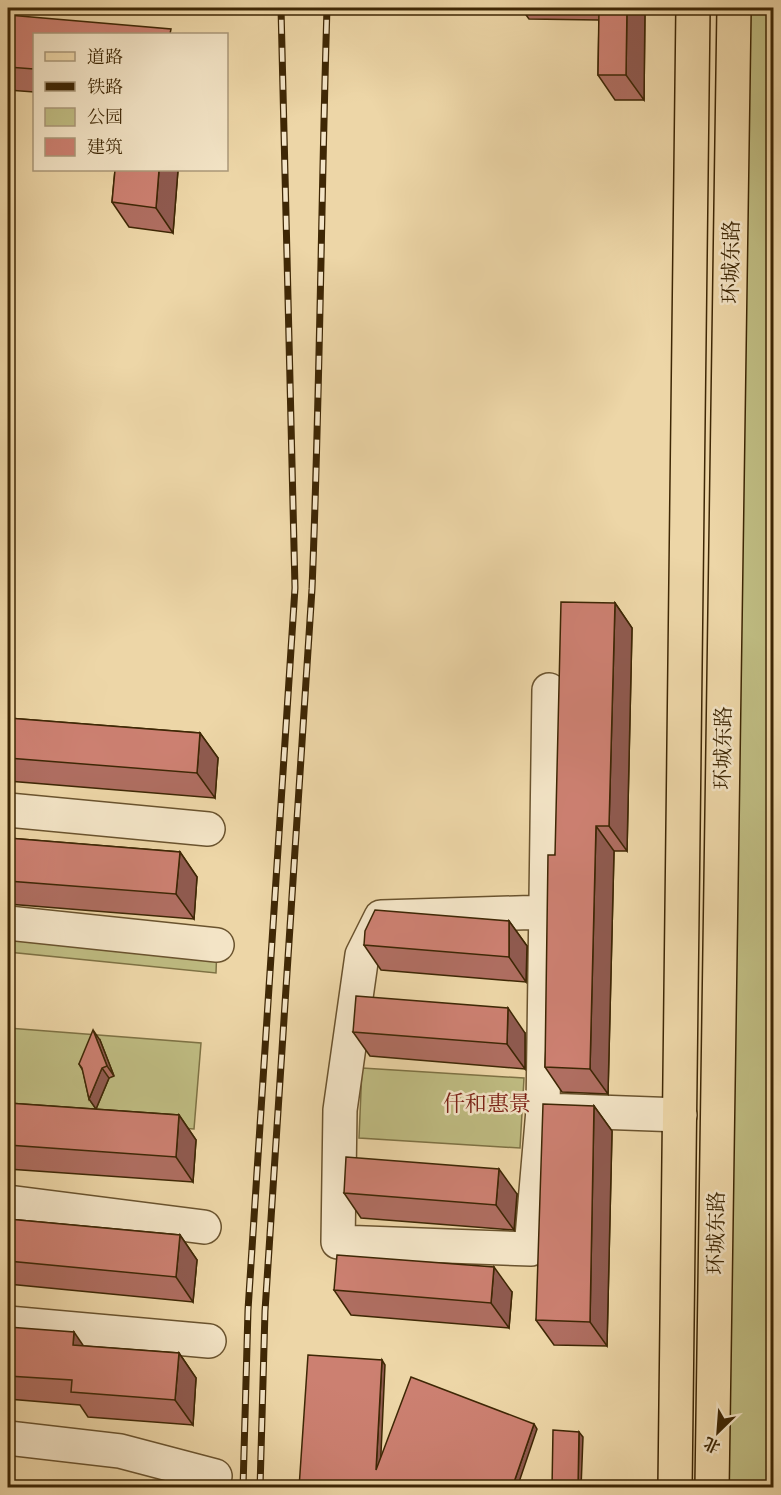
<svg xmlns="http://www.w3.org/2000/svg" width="781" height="1495" font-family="Cardo,'Noto Serif SC',serif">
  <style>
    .green { fill: #bfbc82; stroke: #7e7244; stroke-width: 1.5 }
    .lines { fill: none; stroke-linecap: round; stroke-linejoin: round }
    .minor-casing { stroke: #6a532e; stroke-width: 36 }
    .major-casing { stroke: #3e2705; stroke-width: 36 }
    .minor { stroke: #f3e4c6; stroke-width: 33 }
    .major { stroke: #edd6a7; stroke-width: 33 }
    .rail-casing { stroke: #3e2705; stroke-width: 7 }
    .rail { stroke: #f3e4c6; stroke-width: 4.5; stroke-dasharray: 14; stroke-linecap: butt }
    .wall { fill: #af6e61; stroke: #3e2705; stroke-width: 1.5 }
    .shaded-wall { fill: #8f5a4f; stroke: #3e2705; stroke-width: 1.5 }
    .building { fill: #cc8071; stroke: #3e2705; stroke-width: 1.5 }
    .labels { text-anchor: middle; stroke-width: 5; stroke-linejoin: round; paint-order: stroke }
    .street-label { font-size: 21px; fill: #3e2705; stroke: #f3e4c6 }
    .neighbourhood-label { font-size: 22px; fill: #7a1f14; stroke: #f3e4c6 }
  </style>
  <rect width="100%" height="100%" fill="#edd6a7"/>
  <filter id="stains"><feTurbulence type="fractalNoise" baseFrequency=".00333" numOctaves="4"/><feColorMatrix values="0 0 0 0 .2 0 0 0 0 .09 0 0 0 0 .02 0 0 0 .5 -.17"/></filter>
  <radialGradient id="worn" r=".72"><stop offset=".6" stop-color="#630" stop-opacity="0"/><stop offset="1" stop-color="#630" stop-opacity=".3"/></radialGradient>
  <!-- green -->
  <path class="green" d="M734 8H773L774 1487 712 1488Z
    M8 921 217 945 216 973 8 952Z
    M8 1028 201 1043 194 1129 8 1117Z
    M362 1068 524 1078 520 1148 359 1138Z"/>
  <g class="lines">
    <!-- minor casing -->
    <g class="minor-casing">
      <path id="minor" d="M549 690 543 1110 680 1115
        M8 810 208 829
        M8 923 217 945
        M543 1110 531 1249 338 1242 340 1110 362 955 381 917 546 912
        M8 1202 204 1227
        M8 1323 209 1341
        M8 1438 120 1451 215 1476"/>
    </g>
    <!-- major casing -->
    <g class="major-casing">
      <path id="major" d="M675 1488 693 8
        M712 1488 734 8"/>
    </g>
    <!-- minor -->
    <use href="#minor" class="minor"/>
    <!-- major -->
    <use href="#major" class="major"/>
    <!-- rail casing -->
    <g class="rail-casing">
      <path id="rail" d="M243 1488 248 1310 295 588 281 8
        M260 1488 265 1311 312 589C320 395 321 201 327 8"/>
    </g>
    <!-- rail -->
    <use href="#rail" class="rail"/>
  </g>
  <!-- wall -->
  <path class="wall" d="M521 8H645L644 100H615L598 75 599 20 529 19Z
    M8 15 34 34V92L8 90Z
    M115 170H178L173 233 129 227 112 202Z
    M615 603 632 628 627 851H614L608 1094 562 1092 545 1067 555 855Z
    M8 718 200 733 218 758 215 798 8 781Z
    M8 838 180 852 197 877 194 919 8 904Z
    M509 921 527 946 526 982 381 970 364 945Z
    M353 1032 525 1033V1069L370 1056Z
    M100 1040 114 1076 109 1078 96 1109 89 1099 83 1071 79 1064Z
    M8 1103 179 1115 196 1140 193 1182 8 1169Z
    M594 1106 612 1131 607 1346 554 1345 536 1320Z
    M344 1193 517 1194 514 1230 361 1218Z
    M8 1219 180 1235 197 1260 193 1302 8 1284Z
    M334 1290 512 1292 509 1328 351 1315Z
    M8 1327 83 1346 179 1353 196 1378 193 1425 88 1417 80 1405 8 1399Z"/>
  <!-- shaded-wall -->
  <path class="shaded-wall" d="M627 8H645L644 100 626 75Z
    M159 170H178L173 233 156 208Z
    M615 603 632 628 627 851 609 826Z
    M200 733 218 758 215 798 197 773Z
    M596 826 614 851 608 1094 590 1069Z
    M180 852 197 877 194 919 176 894Z
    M509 921 527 946 526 982 509 957Z
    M508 1008 525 1033V1069L507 1044Z
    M93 1030 100 1040 114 1076 107 1066Z
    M102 1068 109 1078 96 1109 89 1099Z
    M594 1106 612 1131 607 1346 590 1322Z
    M179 1115 196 1140 193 1182 176 1157Z
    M499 1169 517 1194 514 1230 496 1205Z
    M180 1235 197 1260 193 1302 176 1277Z
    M494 1267 512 1292 509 1328 491 1303Z
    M74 1332 91 1357 73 1345Z
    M179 1353 196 1378 193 1425 175 1400Z
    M382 1360 385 1365 380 1475 376 1470Z
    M534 1424 537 1429 517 1488H512Z
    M579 1432 583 1437 581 1488H578Z"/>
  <!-- building -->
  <path class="building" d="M599 8H627L626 75H598Z
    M8 15 171 29 170 34H34V69L8 67Z
    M115 170H159L156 208 112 202Z
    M561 602 615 603 609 826H596L590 1069 545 1067 548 855H555Z
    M8 718 200 733 197 773 8 758Z
    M8 838 180 852 176 894 8 881Z
    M375 910 509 921V957L364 945 365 931Z
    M356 996 508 1008 507 1044 353 1032Z
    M93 1030 107 1066 102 1068 89 1099 82 1068 79 1064Z
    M8 1103 179 1115 176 1157 8 1145Z
    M543 1104 594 1106 590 1322 536 1320Z
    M346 1157 499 1169 496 1205 344 1193Z
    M8 1219 180 1235 176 1277 8 1261Z
    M337 1255 494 1267 491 1303 334 1290Z
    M8 1327 74 1332 73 1345 179 1353 175 1400 71 1392 72 1380 8 1376Z
    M308 1355 382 1360 376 1470 411 1377 534 1424 512 1488H299Z
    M553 1430 579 1432 578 1488H552Z"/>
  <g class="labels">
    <!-- street labels -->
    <g class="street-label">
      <text transform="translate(731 262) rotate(-89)" y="7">环城东路</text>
      <text transform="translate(723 748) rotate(-89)" y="7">环城东路</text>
      <text transform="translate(716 1233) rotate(-89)" y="7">环城东路</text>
    </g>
    <!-- neighbourhood labels -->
    <g class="neighbourhood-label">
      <text x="487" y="1111">仟和惠景</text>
    </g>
  </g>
  <!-- margin -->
  <rect width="781" height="1495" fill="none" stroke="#edd6a7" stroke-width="30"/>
  <rect x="9" y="9" width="763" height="1477" fill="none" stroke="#3e2705" stroke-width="3"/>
  <rect x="15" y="15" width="751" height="1465" fill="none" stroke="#3e2705" stroke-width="1.5"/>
  <!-- legend -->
  <rect x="33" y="33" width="195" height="138" fill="#f3e4c6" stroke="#ab9879" stroke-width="1.5"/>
  <rect x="45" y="52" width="30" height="9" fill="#edd6a7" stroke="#ab9879" stroke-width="1.5"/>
  <text x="87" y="63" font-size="18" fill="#3e2705">道路</text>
  <rect x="45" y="82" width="30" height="9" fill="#3e2705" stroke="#ab9879" stroke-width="1.5"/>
  <text x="87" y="93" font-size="18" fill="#3e2705">铁路</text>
  <rect x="45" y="108" width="30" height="18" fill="#bfbc82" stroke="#ab9879" stroke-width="1.5"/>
  <text x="87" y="123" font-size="18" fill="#3e2705">公园</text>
  <rect x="45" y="138" width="30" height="18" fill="#cc8071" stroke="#ab9879" stroke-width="1.5"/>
  <text x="87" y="153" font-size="18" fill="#3e2705">建筑</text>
  <!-- north arrow -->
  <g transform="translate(718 1432) rotate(205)" stroke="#f3e4c6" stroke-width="4.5" paint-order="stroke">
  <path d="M0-4.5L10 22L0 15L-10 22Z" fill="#3e2705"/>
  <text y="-9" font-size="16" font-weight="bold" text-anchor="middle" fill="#3e2705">北</text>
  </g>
  <rect width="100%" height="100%" filter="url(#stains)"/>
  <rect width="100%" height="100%" fill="url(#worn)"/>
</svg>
